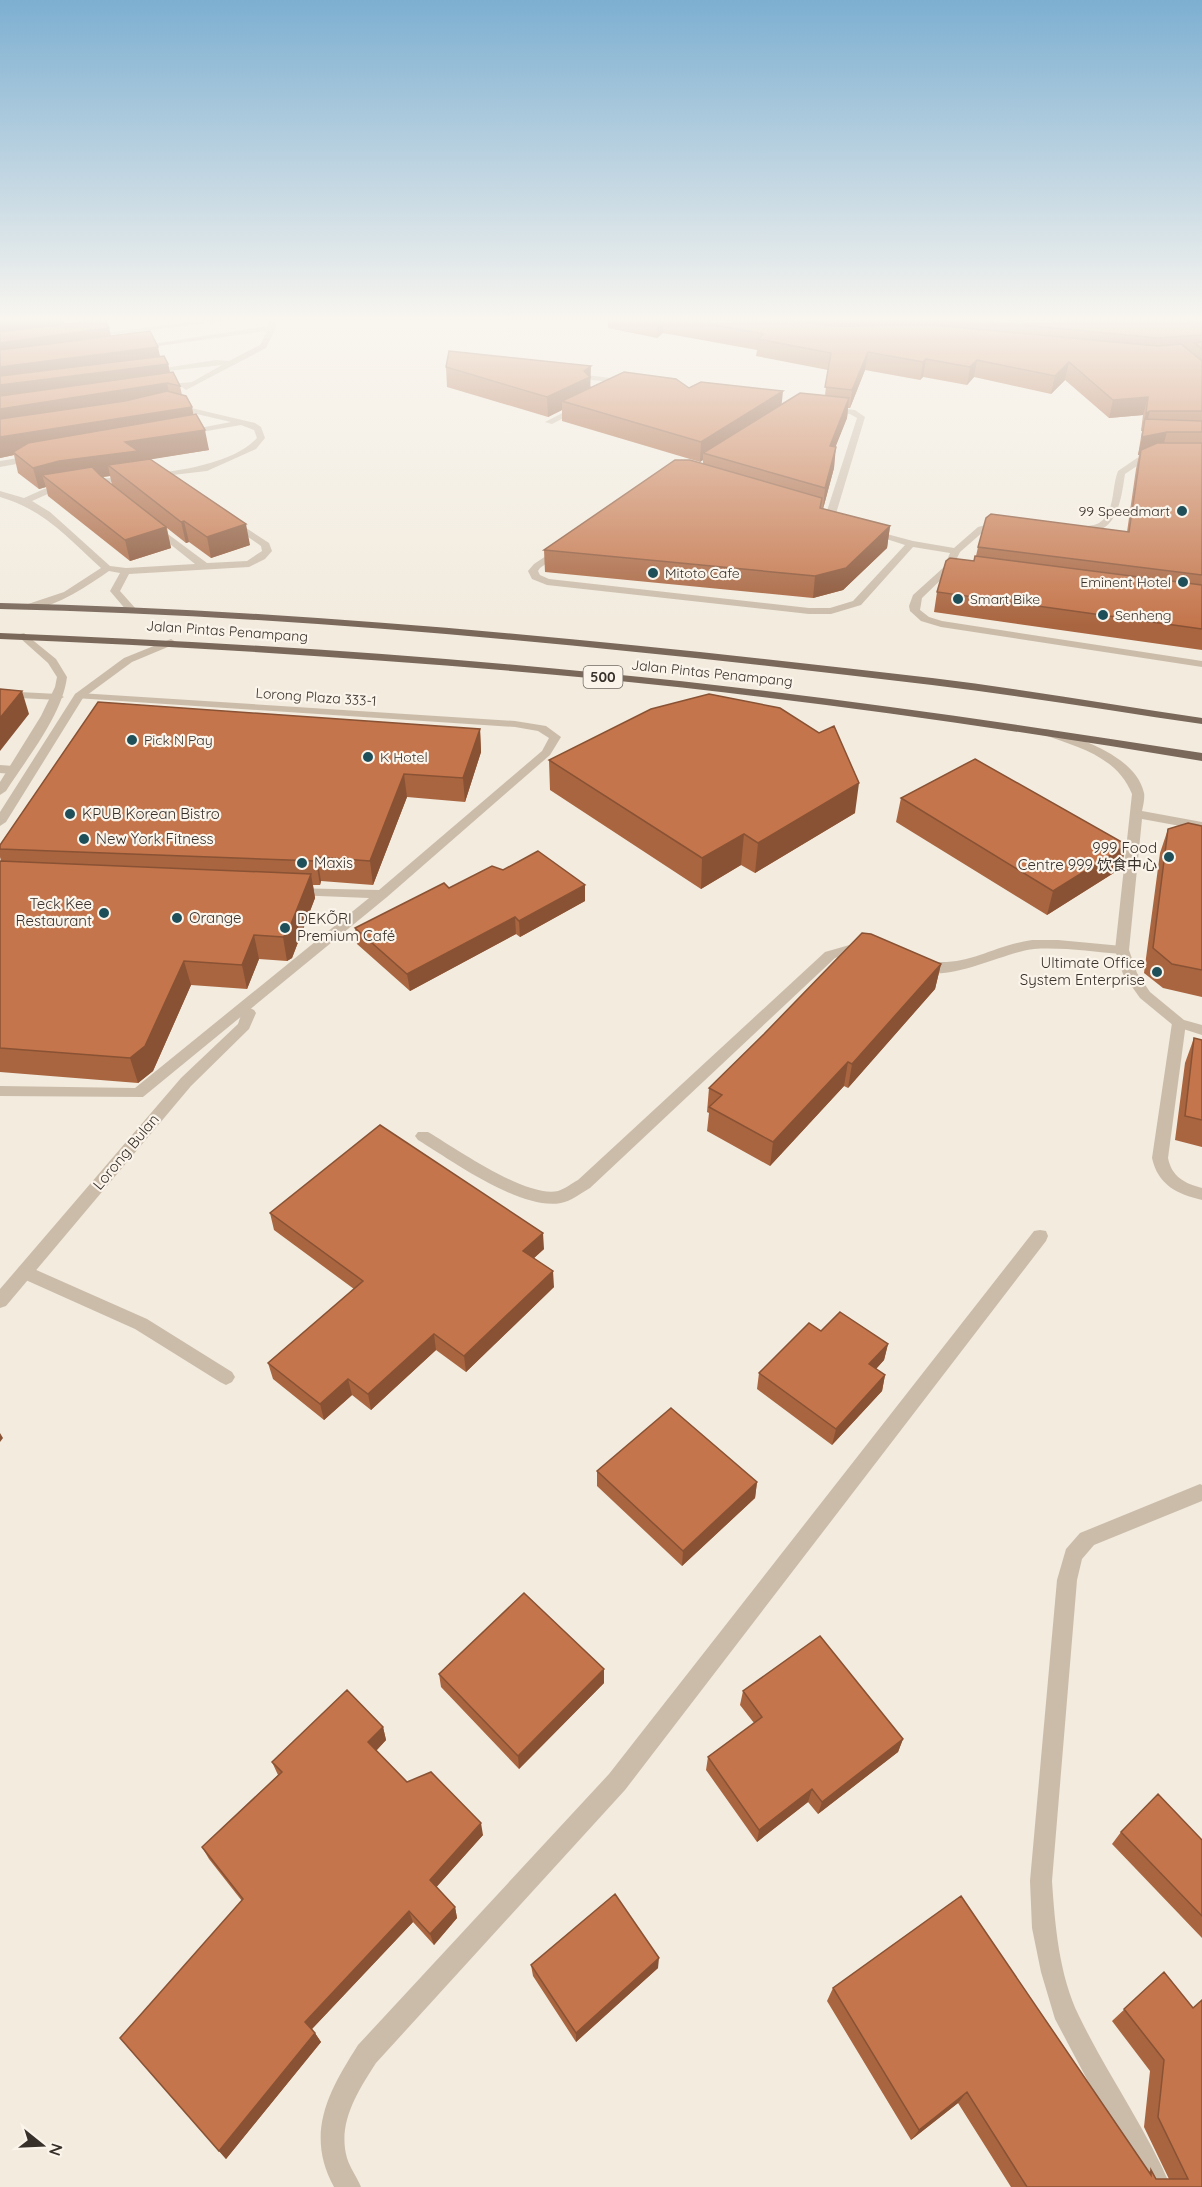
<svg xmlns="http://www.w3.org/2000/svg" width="1202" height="2187" font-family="Quicksand,'Noto Sans SC',sans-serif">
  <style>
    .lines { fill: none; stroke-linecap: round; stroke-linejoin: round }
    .service { fill: #cbbcaa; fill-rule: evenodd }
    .minor { fill: #cbbcaa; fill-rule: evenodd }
    .primary { fill: #7a685b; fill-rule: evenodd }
    .wall { fill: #a96540; fill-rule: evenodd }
    .shaded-wall { fill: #895234 }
    .building { fill: #c4754b; stroke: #895234; stroke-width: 1.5 }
    .poi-dot { fill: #1f5059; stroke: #faf4eb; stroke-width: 2 }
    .labels { text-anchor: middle; stroke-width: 4.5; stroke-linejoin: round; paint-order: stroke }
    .far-poi-label { font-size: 14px; fill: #38302a; stroke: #faf4eb; text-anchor: start }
    .far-street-label { font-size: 14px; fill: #38302a; stroke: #faf4eb }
    .shield { fill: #faf4eb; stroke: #726b64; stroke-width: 1.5 }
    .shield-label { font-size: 14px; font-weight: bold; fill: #38302a }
    .poi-label { font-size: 15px; fill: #38302a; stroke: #faf4eb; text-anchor: start }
    .street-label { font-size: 15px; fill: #38302a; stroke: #faf4eb }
  </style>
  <rect width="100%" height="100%" fill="#f2ebde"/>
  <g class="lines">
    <!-- service -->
    <path class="service" d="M71 319H86L108 326 104 328Z
      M215 319H242L92 337 88 335Z
      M269 321H275L276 328 266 348 186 390 182 387 160 389 156 387 160 385 192 382 222 365 149 373 145 371 216 360 229 361 260 345 267 331 137 349 133 347 268 326Z
      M570 373 627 380 631 382 627 384 567 377 566 375Z
      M174 404 255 423 261 427 265 438 256 449 207 471 86 485V481L89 480C135 475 225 473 257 438L254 430 241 425 184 435V431L231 422 171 408 170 406Z
      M576 406 583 408 552 424 545 422Z
      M829 407 855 410 865 417 835 517 830 520 825 517 857 418 850 414 826 411V407Z
      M1157 453 1161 456 1160 458 1143 462 1125 474C1120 507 1116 539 1073 532V528C1080 526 1089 527 1097 524 1116 515 1111 488 1118 471L1137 458Z
      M36 455 39 456V460L0 467V461Z
      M65 484 70 487 68 489 50 493 32 501 50 512 110 566 126 568 195 564 150 528 148 526 153 523 207 563 247 561 262 551 261 546 228 523V519L231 518 269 543 272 551 265 559 249 567 129 574 120 591 136 609 131 612 127 611 110 591 120 573 109 571C90 584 52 611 28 608V604L64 592 101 568C68 538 43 509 0 497V491L24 498 44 489Z
      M1002 521 1005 522V526L984 531 960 552 951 570 922 598 920 610 929 617 942 621 1202 661V667L941 627 921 621 910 611 909 606 913 595 944 567 950 553 913 547 861 605 831 614H809L547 585 532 579 528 571 534 564 561 546 564 547V551L540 568 538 571 540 575 549 579 809 608H830L853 601 905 545 868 533V529L913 541 954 548 978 527Z
      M0 691 58 694 64 697 58 700 0 697Z
      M79 693 515 721 546 726 561 737 550 755 387 897 143 1097 0 1096V1086L135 1088 369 898 294 895 289 894 287 891 289 888 379 890 542 751 549 738 538 731 515 727 75 698V694Z
      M0 765 13 766 19 770 13 774 0 773Z
      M1032 940H1058L1122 946 1129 950 1122 954C1093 952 1063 947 1034 949 1006 951 935 990 914 965L921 960C967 969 989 946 1032 940Z
      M853 944 871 947 873 950 866 954 853 952 835 958 590 1188C580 1194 571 1201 561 1203 521 1211 451 1160 418 1140L415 1136 418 1132H428C457 1149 526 1198 558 1191 565 1189 572 1183 578 1180L825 952Z
      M1179 1018 1186 1023 1168 1158C1172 1177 1184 1183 1202 1188V1200C1177 1194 1158 1185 1152 1158L1172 1023Z
      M25 1265 147 1319 232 1372 235 1377 232 1382 226 1385 220 1382 135 1329 19 1277 17 1272 19 1267Z"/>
    <!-- minor -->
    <path class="minor" d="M24 633 56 659 67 677C62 716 27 758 6 791L0 795V782L41 716 55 687 57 677 48 663 20 638V634Z
      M171 639 176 642 175 644 132 662 83 698 6 822 0 826V812L75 694 124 658Z
      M1046 729C1078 737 1136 756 1144 793 1145 798 1143 806 1142 811L1202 822V830L1142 819 1129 950 1137 973 1150 992 1184 1020 1202 1025V1035L1174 1026 1140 998 1123 974 1115 950 1132 794C1117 756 1077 747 1042 734V730Z
      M242 1004 254 1010 256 1013 249 1029 191 1086 6 1306 0 1308V1289L181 1078 238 1024 241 1015 235 1009Z
      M1040 1230 1046 1231 1048 1236 1046 1241 625 1790 376 2063C358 2091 337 2123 347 2158 350 2168 357 2177 361 2187H334C305 2134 328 2092 358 2045L609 1774 1034 1231Z
      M1200 1484 1202 1485V1501L1094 1545 1082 1559 1077 1580 1052 1881C1055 1925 1059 1975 1079 2016 1107 2074 1146 2128 1171 2187H1144L1055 2019 1041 1972 1032 1928 1030 1881 1057 1580 1066 1549 1080 1533Z"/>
    <!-- primary -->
    <path class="primary" d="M0 603C311 610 622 642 932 678 1022 689 1112 705 1202 718V724C1112 711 1022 696 932 685 622 648 311 616 0 609Z
      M0 633C200 641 400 653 600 673 802 692 1002 722 1202 753V761C1002 728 802 699 600 679 400 660 200 647 0 639Z"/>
  </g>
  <!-- wall -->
  <path class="wall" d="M0 319 109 328 111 336 160 356 168 364 170 373 180 386 182 395 193 415 209 450 150 459 250 545 211 558 189 542 186 543 167 528 171 548 130 561 48 496 46 487 39 489 18 473 14 455 0 458ZM110 476 112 485 102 477Z
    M608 319H1202V650L934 612 937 592 974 561 976 556 978 547 1127 532 1136 469 1139 455H1138L1142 431H1141L1143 415 1109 418 1065 380 1051 394 974 377 967 385 923 377 920 380 865 370 850 408H848L847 418 835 447 834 468 823 509 890 526 887 548 843 590 813 598 545 572 544 550 703 463V460L700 462 562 421V410L548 417 447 387 446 367 591 386 590 388H689L781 405 825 395 828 370 756 356 757 350 663 333 657 338 608 328Z
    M480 729 481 752 465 802 407 797 373 885 321 881 320 885H313L315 898 292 958 287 961 259 959 247 989 191 985 153 1071 138 1083 0 1072V861H1L0 857V845Z
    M549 760 855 813 755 873 741 865 701 889 550 790Z
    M901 798 1120 869 1047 915 896 822Z
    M1202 826V997L1163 988 1144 973 1160 853 1168 829Z
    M449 888 585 901 520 937 516 934 410 991 357 944 355 928Z
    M941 964 935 989 848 1088 844 1086 770 1166 707 1131 709 1113 707 1112 709 1088Z
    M1194 1038 1202 1040V1147L1175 1140 1185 1063Z
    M270 1213 544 1249 534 1258 554 1287 466 1372 436 1350 371 1410 352 1395 324 1420 273 1379 268 1363 354 1289 274 1230Z
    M821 1331 888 1344 884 1360 876 1369 885 1375 882 1391 832 1445 757 1389 759 1373Z
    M597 1471 757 1482 755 1498 682 1566 597 1486Z
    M604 1669V1683L519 1769 441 1687 439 1674Z
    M743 1691 903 1739 898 1752 818 1814 808 1802 757 1842 706 1770 708 1757 754 1723 740 1705Z
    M383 1727 386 1740 376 1751 407 1782 483 1835 436 1887 455 1907 457 1918 434 1945 413 1922 312 2029 321 2042 226 2159 219 2151 242 1901 209 1859 202 1847 278 1775 272 1762Z
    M1121 1832 1202 1840V1938L1112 1844Z
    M531 1965 658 1968 576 2042 533 1976Z
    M1164 1972 1202 2187H1011L958 2103 911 2140 827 2001 833 1988 1149 2172 1151 2170 1156 2179H1169L1144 2127 1150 2071 1112 2021Z"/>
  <!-- shaded-wall -->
  <path class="shaded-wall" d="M35 319H63L66 334 109 328 113 346 0 362V323Z
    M659 319H663V333L657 338V321Z
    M158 347 162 365 168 364 172 382 167 383 171 402 0 429V367Z
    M868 352 865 370 850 408 852 390Z
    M926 359 923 377 920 380 923 362Z
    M977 360 974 377 967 385 970 367Z
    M1069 362 1065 380 1051 394 1055 376Z
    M591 366 590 397 562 401V410L548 417 547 397Z
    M783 391 781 411 703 453V460L700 462 701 442Z
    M1148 397 1143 415 1109 418 1113 400Z
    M849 398 847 418 828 466 830 446Z
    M192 407 196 427 13 452 14 455 0 458V437Z
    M1150 411 1145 429V419L1141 431 1146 413Z
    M205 430 209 450 141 461 108 465 110 476 65 482 42 475 46 487 39 489 33 468 125 442Z
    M1167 432 1162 450H1141L1139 455H1138L1142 437Z
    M836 447 834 468 823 509 825 488Z
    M184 521 189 542 186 543 181 522Z
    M246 524 250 545 211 558 207 537Z
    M890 526 887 548 843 590 813 598 815 576Z
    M166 527 171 548 130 561 125 540Z
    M22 691 29 714 0 751V718Z
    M480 729 481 752 465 802 463 778Z
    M404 774 407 797 373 885 370 861Z
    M859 783 855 813 755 873 758 843Z
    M744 834 741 865 701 889 702 858Z
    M1127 845 1120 869 1047 915 1053 891Z
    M317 857 321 881 320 885 316 861Z
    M311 874 315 898 292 958 287 961 283 937Z
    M585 885V901L520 937 519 921Z
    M515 917 516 934 410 991 407 974Z
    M254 935 259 959 247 989 242 965Z
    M184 961 191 985 153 1071 138 1083 130 1058Z
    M941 964 935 989 848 1088 852 1064Z
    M848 1062 844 1086 770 1166 773 1142Z
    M543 1233 544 1249 524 1267 523 1251Z
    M553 1271 554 1287 466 1372 464 1356Z
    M434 1334 436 1350 371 1410 368 1394Z
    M888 1344 884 1360 866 1380 869 1364Z
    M885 1375 882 1391 832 1445 836 1429Z
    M348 1379 352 1395 324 1420 320 1404Z
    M0 1433 3 1438 0 1442Z
    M757 1482 755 1498 682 1566 683 1551Z
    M604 1669V1683L519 1769 518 1756Z
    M383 1727 386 1740 372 1755 368 1742Z
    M903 1739 898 1752 818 1814 822 1802Z
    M812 1789 808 1802 757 1842 759 1830Z
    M481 1823 483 1835 433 1891 430 1880Z
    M455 1907 457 1918 434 1945 430 1934Z
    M409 1911 413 1922 310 2031 305 2022Z
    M659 1958 658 1968 576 2042V2033Z
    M315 2033 321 2042 226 2159 219 2151Z
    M967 2092 958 2103 911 2140 919 2130Z"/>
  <!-- building -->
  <path class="building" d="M0 319H35L0 323Z
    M105 319 109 328 0 343V332Z
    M682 319H780L835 326 931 325 1158 346 1181 344 1202 361V411H1150L1146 413 1148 397 1113 400 1069 362 1055 376 977 360 970 367 926 359 923 362 868 352 852 390 825 387 831 353 758 339 764 334Z
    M958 319H1184L1202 325V335L1158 338Z
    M150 331 158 347 0 367V350Z
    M1202 342V349L1195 343Z
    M449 351 591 366 584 371 590 377 547 397 446 367Z
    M164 356 168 364 0 385V376Z
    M173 372 180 386 167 383 0 409V396Z
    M624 372 676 379 689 388 701 382 783 391 701 442 562 401Z
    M167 391 186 396 192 407 0 437V419L125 401Z
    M800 393 849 398 830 446 836 447 825 488 703 453Z
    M196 414 205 430 125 442 138 451 59 461 33 468 13 452 28 443Z
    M1145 419 1202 421V432H1167L1142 437Z
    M1157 443H1202V575L978 547 986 518 991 514 1129 532 1141 450Z
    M150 459 246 524 207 537 184 521 181 522 108 465Z
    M675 460H690L822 498 820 508 890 526 846 568 815 576 544 550Z
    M92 467 101 476 166 527 125 540 42 475Z
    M975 556 1202 585V629L937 592 946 561 950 558 974 561Z
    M0 689 22 691 0 718Z
    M709 694 780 708 819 733 834 726 859 783 758 843 744 834 702 858 549 760 651 709Z
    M98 702 480 729 463 778 404 774 370 861 317 857 316 861 0 849V845Z
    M975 759 1127 845 1053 891 901 798Z
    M1188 823 1202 826V970L1172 964 1153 948 1168 829Z
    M538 851 585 885 519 921 515 917 407 974 355 928 444 883 449 888 492 866 503 870Z
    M0 861 311 874 287 934 283 937 254 935 242 965 184 961 145 1046 130 1058 0 1048Z
    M862 933 871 934 941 964 852 1064 848 1062 773 1142 709 1107 722 1095 709 1088 764 1034Z
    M1194 1038 1202 1040V1120L1185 1116Z
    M380 1125 543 1233 523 1251 553 1271 464 1356 434 1334 368 1394 348 1379 320 1404 268 1363 363 1281 270 1213Z
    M840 1312 888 1344 869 1364 885 1375 836 1429 759 1373 809 1323 821 1331Z
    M671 1408 757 1482 683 1551 597 1471Z
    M524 1593 604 1669 518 1756 439 1674Z
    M820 1636 903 1739 822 1802 812 1789 759 1830 708 1757 762 1717 743 1691Z
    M347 1690 383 1727 368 1742 407 1782 431 1772 481 1823 430 1880 455 1907 430 1934 409 1911 305 2022 315 2033 219 2151 120 2038 243 1899 202 1847 282 1772 272 1762Z
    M1158 1794 1202 1840V1916L1121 1832Z
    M615 1894 659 1958 576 2033 531 1965Z
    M961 1896 1151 2175V2170L1156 2179H1188L1158 2117 1164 2060 1124 2009 1164 1972 1193 2008 1202 2000V2187H1027L967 2092 919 2130 833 1988Z"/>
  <!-- sky -->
  <linearGradient id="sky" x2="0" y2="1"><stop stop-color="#7dafd1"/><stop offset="0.51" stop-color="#f9f6f0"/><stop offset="1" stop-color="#f9f6f0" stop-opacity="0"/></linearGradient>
  <rect width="1202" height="625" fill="url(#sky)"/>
  <!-- markers -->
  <g class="poi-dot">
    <circle cx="1182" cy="511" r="6"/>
    <circle cx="653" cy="573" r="6"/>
    <circle cx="1183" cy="582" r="6"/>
    <circle cx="958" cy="599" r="6"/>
    <circle cx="1103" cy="615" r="6"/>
    <circle cx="132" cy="740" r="6"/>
    <circle cx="368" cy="757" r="6"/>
    <circle cx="70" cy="814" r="6"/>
    <circle cx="84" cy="839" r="6"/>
    <circle cx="1169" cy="857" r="6"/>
    <circle cx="302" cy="863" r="6"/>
    <circle cx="104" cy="913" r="6"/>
    <circle cx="177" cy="918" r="6"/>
    <circle cx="285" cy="928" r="6"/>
    <circle cx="1157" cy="972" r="6"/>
  </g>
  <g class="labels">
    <!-- far-poi labels -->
    <g class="far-poi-label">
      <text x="1170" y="516" text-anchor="end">99 Speedmart</text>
      <text x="665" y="578">Mitoto Cafe</text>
      <text x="1171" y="587" text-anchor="end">Eminent Hotel</text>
      <text x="970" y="604">Smart Bike</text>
      <text x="1115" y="620">Senheng</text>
      <text x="144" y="745">Pick N Pay</text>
      <text x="380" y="762">K Hotel</text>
    </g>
    <!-- far-street labels -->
    <g class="far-street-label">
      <text transform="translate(227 631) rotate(4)" y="5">Jalan Pintas Penampang</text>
      <text transform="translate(712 673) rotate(6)" y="5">Jalan Pintas Penampang</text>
      <text transform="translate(316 697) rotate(4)" y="5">Lorong Plaza 333-1</text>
    </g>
    <!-- shield labels -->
    <rect class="shield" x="583.5" y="666" width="39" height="22" rx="4.5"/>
    <g class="shield-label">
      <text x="603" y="682">500</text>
    </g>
    <!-- poi labels -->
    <g class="poi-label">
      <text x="82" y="819">KPUB Korean Bistro</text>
      <text x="96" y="844">New York Fitness</text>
      <text x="1157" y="853" text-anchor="end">999 Food<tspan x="1157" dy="17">Centre 999 饮食中心</tspan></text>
      <text x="314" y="868">Maxis</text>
      <text x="92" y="909" text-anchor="end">Teck Kee<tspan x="92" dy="17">Restaurant</tspan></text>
      <text x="189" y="923">Orange</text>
      <text x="297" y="924">DEKÕRI<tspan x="297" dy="17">Premium Café</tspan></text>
      <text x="1145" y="968" text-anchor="end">Ultimate Office<tspan x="1145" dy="17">System Enterprise</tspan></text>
    </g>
    <!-- street labels -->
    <g class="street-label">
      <text transform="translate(126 1152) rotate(-50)" y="5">Lorong Bulan</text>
    </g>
  </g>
  <!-- north arrow -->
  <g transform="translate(42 2145) rotate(108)" stroke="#faf4eb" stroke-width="4.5" paint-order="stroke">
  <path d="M0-4.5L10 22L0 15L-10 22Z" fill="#38302a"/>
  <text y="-9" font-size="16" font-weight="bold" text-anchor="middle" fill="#38302a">N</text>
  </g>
</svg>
